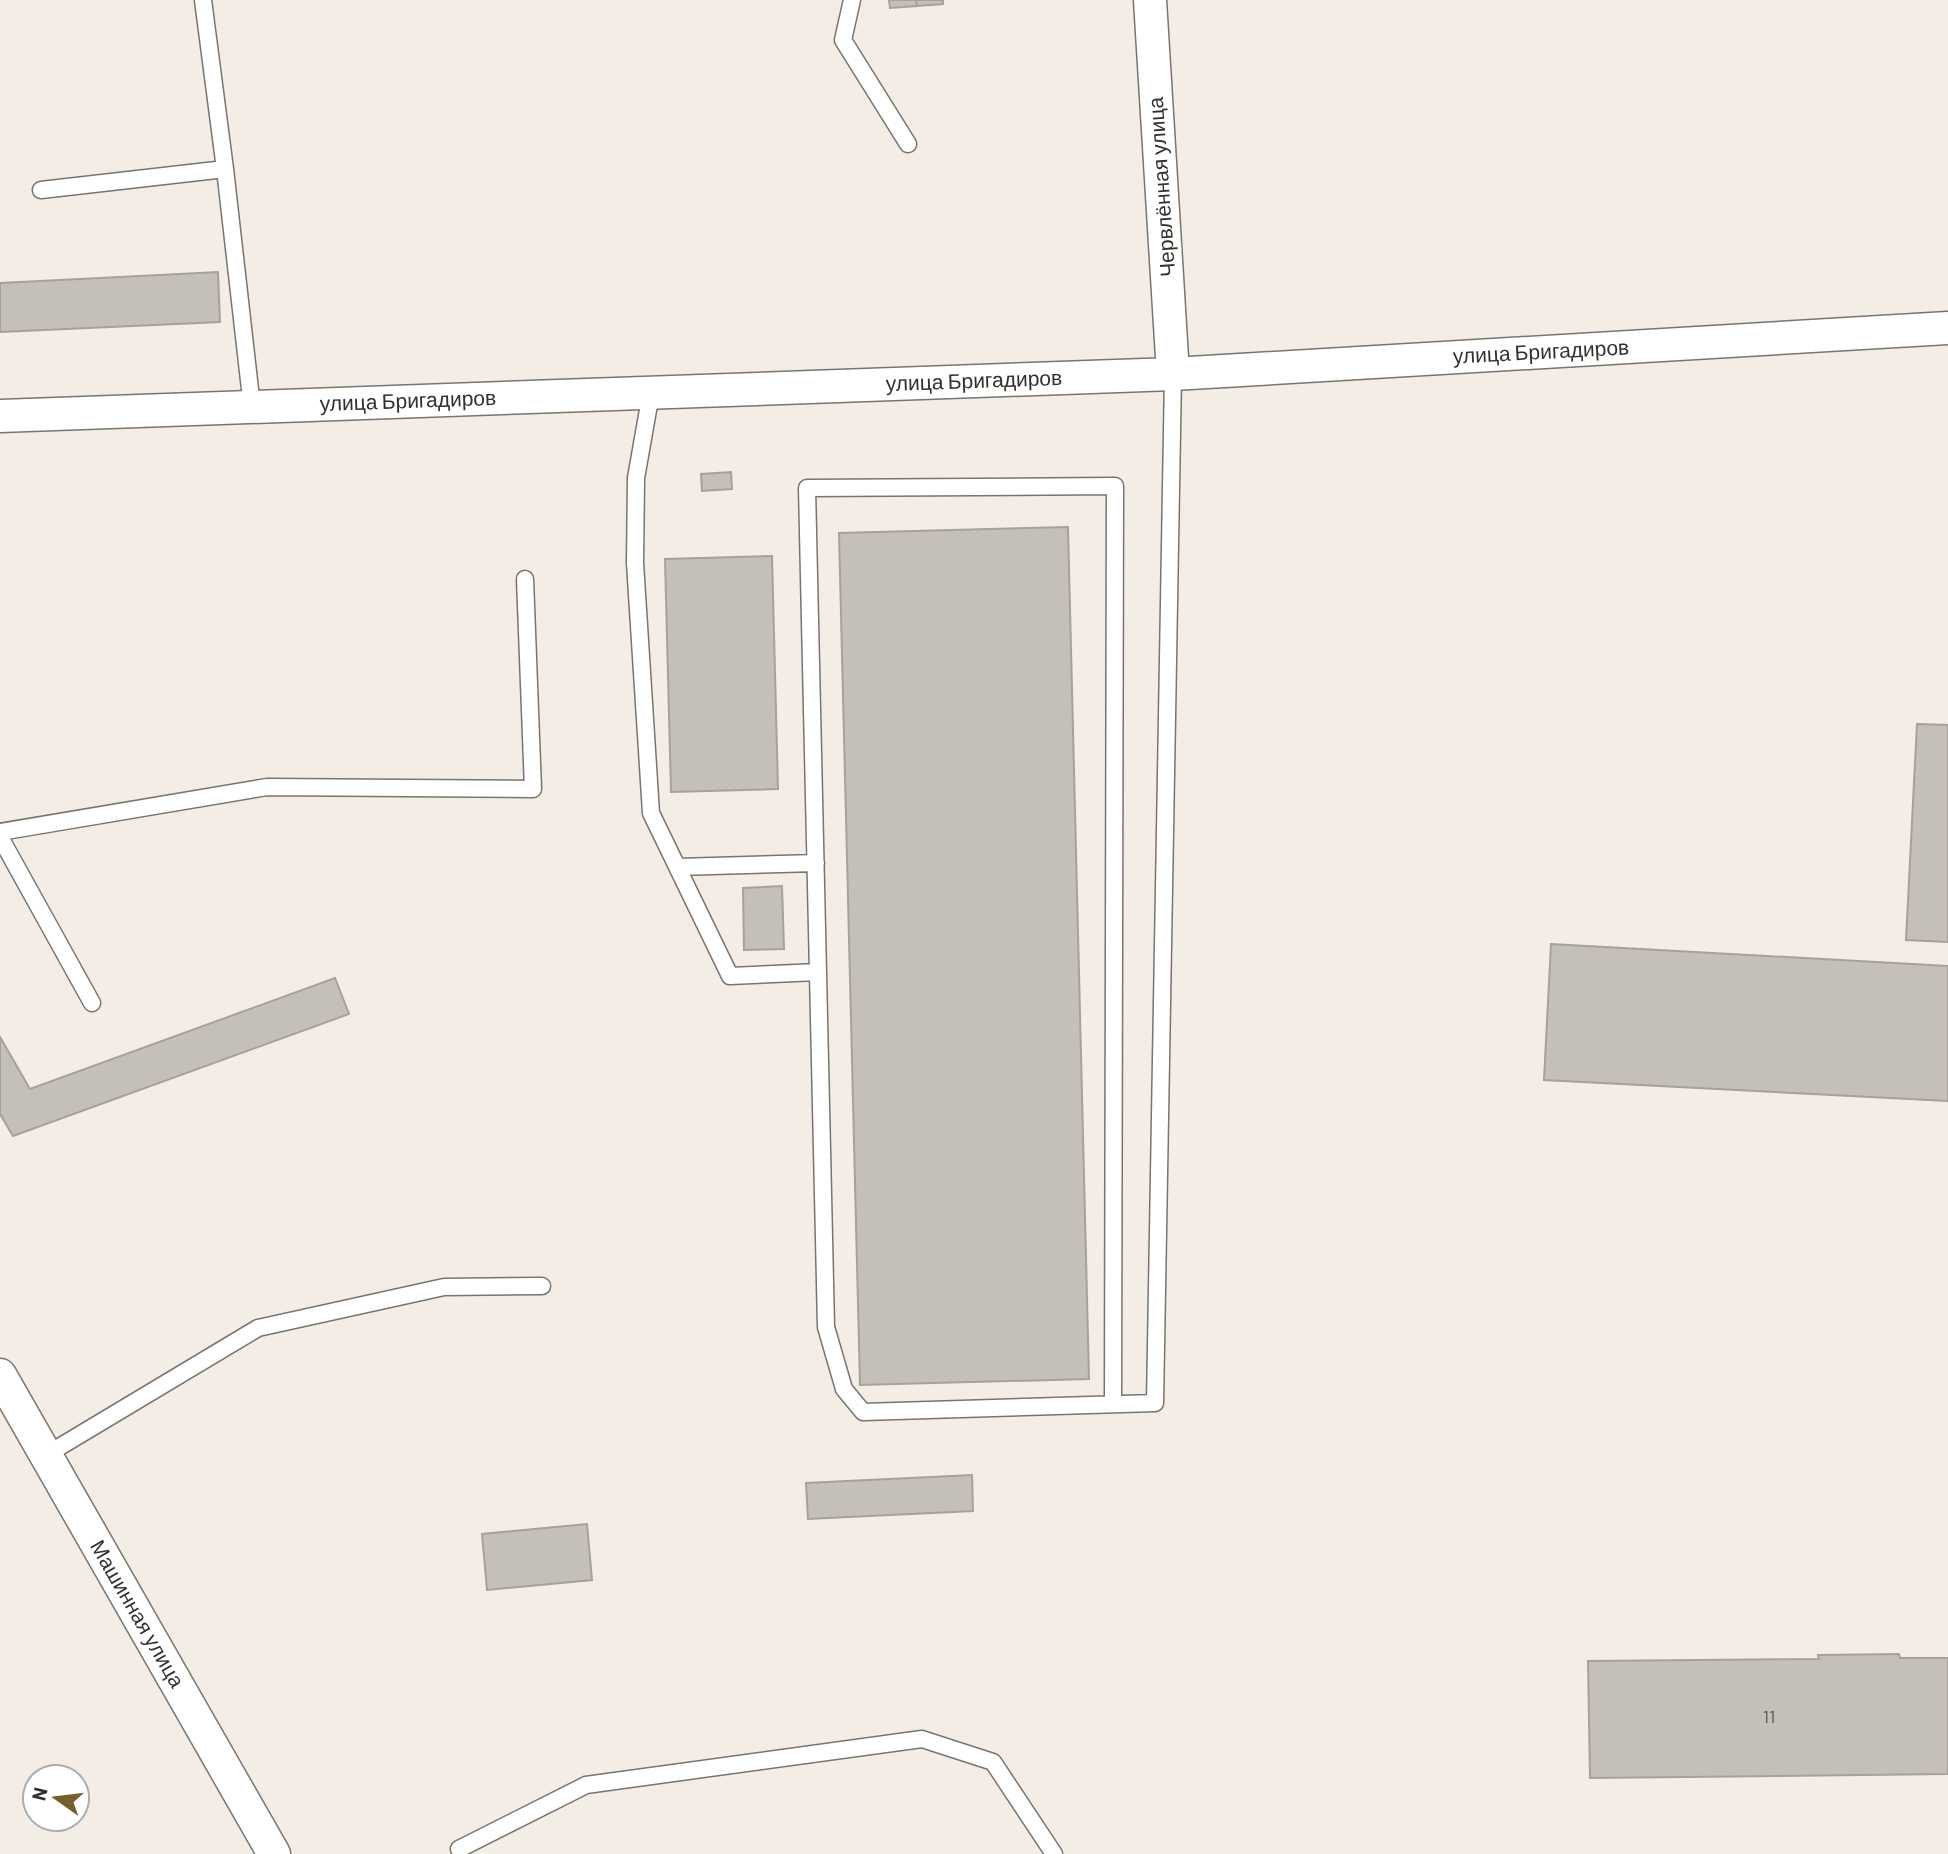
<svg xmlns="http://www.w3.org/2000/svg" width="1948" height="1854" font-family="Barlow,sans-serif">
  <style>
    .building { fill: #c5bfb9; stroke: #a7a09b; stroke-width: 2 }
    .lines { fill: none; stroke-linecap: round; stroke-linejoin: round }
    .service-casing { stroke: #79746e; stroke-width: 19 }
    .minor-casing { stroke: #79746e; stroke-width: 35 }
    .service { stroke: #fff; stroke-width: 16 }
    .minor { stroke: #fff; stroke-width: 32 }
    .labels { text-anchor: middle; stroke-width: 7; stroke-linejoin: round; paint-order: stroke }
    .number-label { font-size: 18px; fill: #585451 }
    .street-label { font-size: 21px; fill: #33312e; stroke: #fff }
  </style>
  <rect width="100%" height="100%" fill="#f3ede6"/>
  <!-- building -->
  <path class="building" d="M889 0H916L917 6 890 8Z
    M916 0H943V4L917 6Z
    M218 272 220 322 0 332V283Z
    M731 472 732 489 702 491 701 474Z
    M1068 527 1089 1379 860 1385 839 533Z
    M772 556 778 789 671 792 665 559Z
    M1917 724 1948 725V942L1906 940Z
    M782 886 784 949 744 950 743 888Z
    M1551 944 1948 966V1101L1544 1080Z
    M335 978 349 1014 13 1136 0 1114V1037L30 1089Z
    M972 1475 973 1511 808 1519 806 1483Z
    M587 1524 592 1580 487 1590 482 1534Z
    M1899 1654 1900 1658H1948V1774L1590 1778 1588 1661 1819 1659 1818 1655Z"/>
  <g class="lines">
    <!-- service casing -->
    <g class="service-casing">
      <path id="service" d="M203 0 225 169 252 407
        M852 0 843 40 908 144
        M41 190 225 169
        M651 393 636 478 635 563 651 813 730 976 818 972
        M0 832 267 787 533 789 525 579
        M0 837 92 1003
        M678 867 816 863
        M1113 1403 1115 486 807 488 826 1327 844 1389 863 1412 1155 1403 1173 374
        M46 1455 258 1328 444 1287 542 1286
        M459 1849 586 1785 922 1739 993 1762 1054 1854"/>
    </g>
    <!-- minor casing -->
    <g class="minor-casing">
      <path id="minor" d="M1150 0 1173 374
        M0 416 1173 374 1948 328
        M0 1375 274 1854"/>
    </g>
    <!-- service -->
    <use href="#service" class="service"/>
    <!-- minor -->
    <use href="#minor" class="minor"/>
  </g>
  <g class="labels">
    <!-- number labels -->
    <g class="number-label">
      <text x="1769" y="1723">11</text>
    </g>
    <!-- street labels -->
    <g class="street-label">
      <text transform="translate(1162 187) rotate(-94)" y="7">Червлённая улица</text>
      <text transform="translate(1541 352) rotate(-3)" y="7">улица Бригадиров</text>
      <text transform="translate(974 381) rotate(-2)" y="7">улица Бригадиров</text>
      <text transform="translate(408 401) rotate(-2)" y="7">улица Бригадиров</text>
      <text transform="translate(137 1614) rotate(60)" y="7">Машинная улица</text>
    </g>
  </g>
  <!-- north arrow -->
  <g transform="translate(56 1798) rotate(284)"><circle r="33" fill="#ffffff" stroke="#adadab" stroke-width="2"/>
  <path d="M0-5L12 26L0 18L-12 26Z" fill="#755e2e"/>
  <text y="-10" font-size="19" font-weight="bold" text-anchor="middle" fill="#33312e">N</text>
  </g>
</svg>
